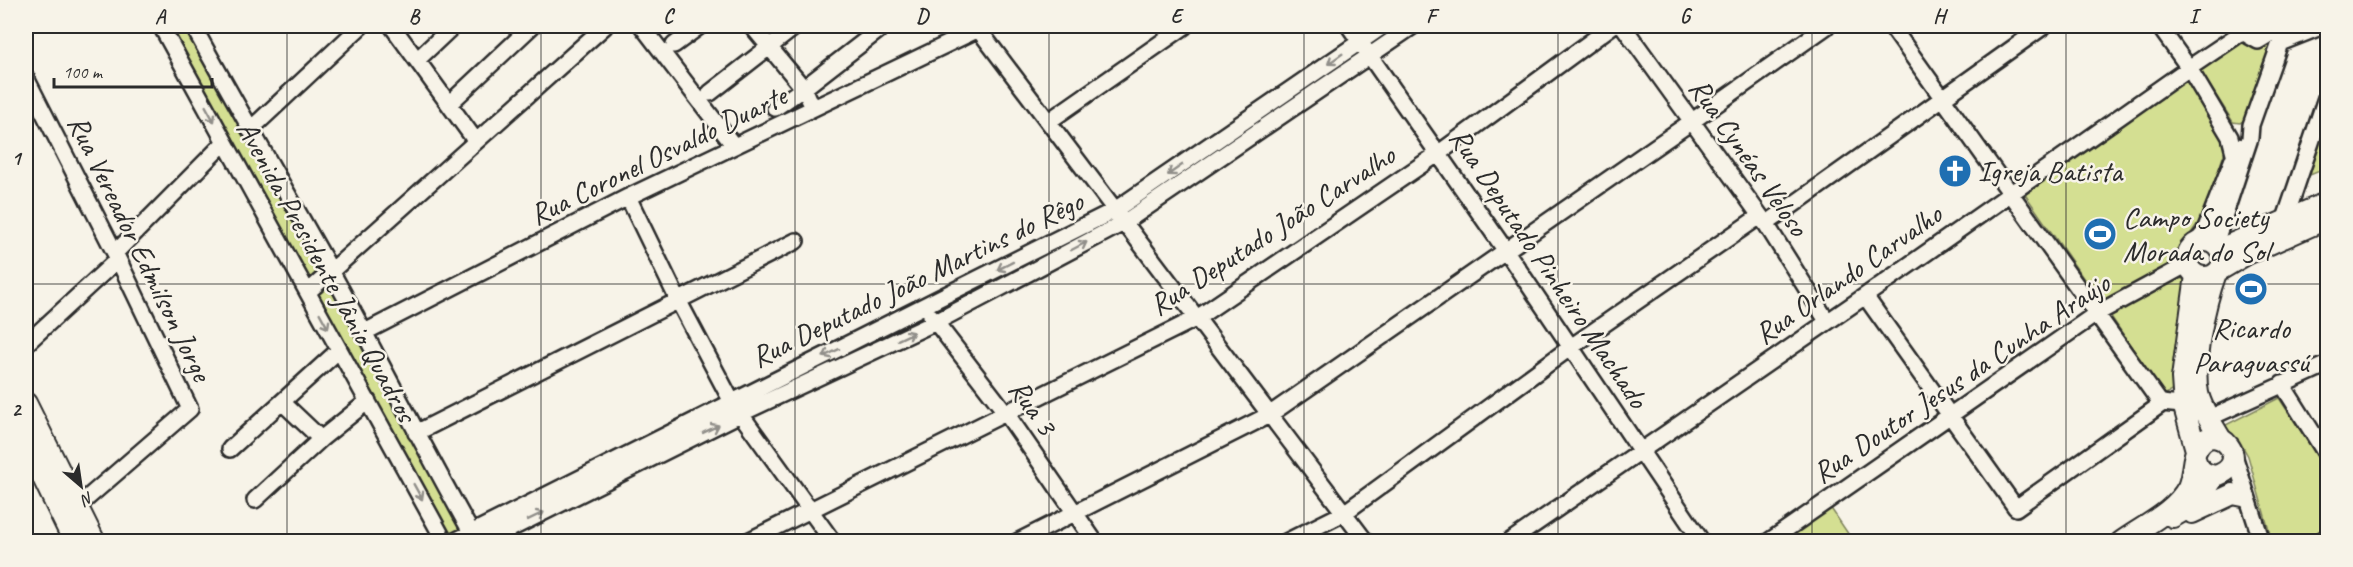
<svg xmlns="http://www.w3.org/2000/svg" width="2353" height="567" font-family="Caveat,sans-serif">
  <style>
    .green { fill: #d4df92; stroke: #80855e; stroke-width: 1.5 }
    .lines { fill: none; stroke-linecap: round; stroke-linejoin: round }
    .minor-casing { stroke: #2b2b2b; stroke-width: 20 }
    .major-casing { stroke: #2b2b2b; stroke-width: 24 }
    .minor { stroke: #f7f3e8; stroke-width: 15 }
    .major { stroke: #f7f3e8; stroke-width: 20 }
    .oneway { stroke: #918f8a }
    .grid { fill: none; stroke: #2b2b2b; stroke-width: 1.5; stroke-opacity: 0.55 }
    .labels { text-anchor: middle; stroke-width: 5; stroke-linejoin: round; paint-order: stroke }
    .street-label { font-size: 30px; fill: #2b2b2b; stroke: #f7f3e8 }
    .poi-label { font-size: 30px; fill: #2b2b2b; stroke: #f7f3e8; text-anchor: start }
    .neatline { fill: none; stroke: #2b2b2b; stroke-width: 2 }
    .grid-label { font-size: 20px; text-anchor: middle; font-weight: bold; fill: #2b2b2b }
  </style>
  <rect width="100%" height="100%" fill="#f7f3e8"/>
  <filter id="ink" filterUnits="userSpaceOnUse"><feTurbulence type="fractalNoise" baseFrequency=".0167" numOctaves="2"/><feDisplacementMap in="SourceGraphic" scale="12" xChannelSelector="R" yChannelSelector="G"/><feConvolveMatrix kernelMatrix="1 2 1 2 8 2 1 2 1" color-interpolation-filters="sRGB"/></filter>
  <g filter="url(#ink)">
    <!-- green -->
    <path class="green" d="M167 26H186L322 271 314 280 307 278Z
      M2272 26H2277L2248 118 2240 123 2233 122 2198 67 2240 37 2248 39Z
      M2188 76 2227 145 2203 216 2167 267 2100 302 2024 193Z
      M2327 120V168L2310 175Z
      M2178 277 2187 281 2179 387 2164 395 2108 312Z
      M324 286 332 289 463 528 449 534 319 297V289Z
      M2279 398 2327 471V527L2304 541H2272L2248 456 2239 440 2224 426Z
      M1828 504 1853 541 1774 542Z"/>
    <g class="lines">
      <!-- minor casing -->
      <g class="minor-casing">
        <path id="minor" d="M161 26 445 542
          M193 26C238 108 285 189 331 271 380 360 425 451 475 539
          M392 26 475 140
          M642 26 734 146
          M752 26 805 90 813 108
          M976 26 1366 542
          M1349 26 1506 251 1702 542
          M1623 26 1766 224 1827 321
          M1891 26 2159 401C2167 406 2176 402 2184 407
          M2159 26 2189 68 2230 137 2234 153
          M2249 26V36L2258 41 2268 35V26
          M2280 43 2323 26
          M674 45 700 26
          M417 60 453 26
          M26 78 118 259 190 409 78 506
          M710 93 796 26
          M449 104 532 26
          M775 108 804 88 884 26
          M1049 121 1185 26
          M250 130 361 26
          M628 197 678 300 732 402 833 542
          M2284 222 2328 92
          M1766 224 2044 26
          M2215 244 2250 138 2251 125 2286 26
          M2193 246 2204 233 2238 146
          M115 253 225 142
          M308 292 605 26
          M1865 296 2016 508 2163 403
          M931 316 1006 413 1095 542
          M363 333 628 197 985 26
          M26 344 118 259
          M2282 384 2328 457
          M282 402 321 439
          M2209 418 2328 364
          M416 433 796 241
          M230 449 339 350
          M2233 452 2262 542
          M255 500 321 439 368 401
          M453 542 1115 210 1383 26
          M484 542 740 414 936 322 1125 222 1413 26
          M746 542 1197 318 1439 153 1612 26
          M1017 542 1269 415 1691 122 1827 26
          M1286 542 1344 513 1571 347 1760 216
          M1509 542 1865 296 2189 68 2238 35 2248 32
          M1768 542 2096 314 2188 264
          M2319 542 2328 536"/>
      </g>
      <!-- major casing -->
      <g class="major-casing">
        <path id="major" d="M2187 259a18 18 0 1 1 36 0a18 18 0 1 1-36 0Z
          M2220 249 2328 202
          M2220 270 2247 254 2328 218
          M2216 273C2205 303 2192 361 2198 393 2201 408 2213 425 2221 439
          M26 403 95 542
          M26 443 74 542
          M2196 450 2184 407 2182 378 2196 275
          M2192 513 2233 494 2243 496
          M2173 517C2192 507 2204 494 2215 476
          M2121 542C2143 526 2175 512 2188 487 2194 474 2191 458 2198 447 2216 417 2256 464 2215 476 2204 474 2198 470 2195 459"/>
      </g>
      <!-- minor -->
      <use href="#minor" class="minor"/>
      <!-- major -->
      <use href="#major" class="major"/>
    </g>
    <!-- one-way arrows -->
    <defs><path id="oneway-shaft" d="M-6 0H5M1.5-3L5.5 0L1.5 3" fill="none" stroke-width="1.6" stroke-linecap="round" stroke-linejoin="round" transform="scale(1.5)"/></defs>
    <g class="oneway">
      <use href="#oneway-shaft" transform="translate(1335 59) rotate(145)"/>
      <use href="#oneway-shaft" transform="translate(210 114) rotate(61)"/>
      <use href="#oneway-shaft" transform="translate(1175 170) rotate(145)"/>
      <use href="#oneway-shaft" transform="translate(1079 246) rotate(-28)"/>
      <use href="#oneway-shaft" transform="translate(1005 266) rotate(153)"/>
      <use href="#oneway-shaft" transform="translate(324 321) rotate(61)"/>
      <use href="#oneway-shaft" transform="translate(906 336) rotate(-25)"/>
      <use href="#oneway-shaft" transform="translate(831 353) rotate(154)"/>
      <use href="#oneway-shaft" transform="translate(711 429) rotate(-26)"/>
      <use href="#oneway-shaft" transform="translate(418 492) rotate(61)"/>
      <use href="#oneway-shaft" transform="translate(536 516) rotate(-26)"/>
    </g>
  </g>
  <!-- grid -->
  <path class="grid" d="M287 26V542M541 26V542M795 26V542M1049 26V542M1304 26V542M1558 26V542M1812 26V542M2066 26V542M26 284H2328"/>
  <!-- icons -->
  <defs>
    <g id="church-disc" transform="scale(1.725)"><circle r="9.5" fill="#1f6fb2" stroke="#f7f3e8"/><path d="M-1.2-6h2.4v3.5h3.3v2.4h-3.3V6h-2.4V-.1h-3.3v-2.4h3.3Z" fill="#fff"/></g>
    <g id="stadium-disc" transform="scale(1.725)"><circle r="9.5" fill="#1f6fb2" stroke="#f7f3e8"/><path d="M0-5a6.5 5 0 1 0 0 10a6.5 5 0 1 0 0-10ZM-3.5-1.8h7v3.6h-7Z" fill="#fff"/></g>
  </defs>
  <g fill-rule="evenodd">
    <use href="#church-disc" x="1955" y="171"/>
    <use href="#stadium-disc" x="2100" y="234"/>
    <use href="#stadium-disc" x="2251" y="289"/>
  </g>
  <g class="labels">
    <!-- street labels -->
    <g class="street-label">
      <text transform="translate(658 155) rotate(-26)" y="10">Rua Coronel Osvaldo Duarte</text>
      <text transform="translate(1749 157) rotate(55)" y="10">Rua Cynéas Veloso</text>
      <text transform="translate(1272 230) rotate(-33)" y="10">Rua Deputado João Carvalho</text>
      <text transform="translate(140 248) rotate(64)" y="10">Rua Vereador Edmilson Jorge</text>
      <text transform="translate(1549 268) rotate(56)" y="10">Rua Deputado Pinheiro Machado</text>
      <text transform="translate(327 271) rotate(61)" y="10">Avenida Presidente Jânio Quadros</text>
      <text transform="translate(1848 274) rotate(-35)" y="10">Rua Orlando Carvalho</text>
      <text transform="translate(917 279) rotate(-26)" y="10">Rua Deputado João Martins do Rêgo</text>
      <text transform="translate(1961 378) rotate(-34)" y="10">Rua Doutor Jesus da Cunha Araújo</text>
      <text transform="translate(1033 407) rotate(55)" y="10">Rua 3</text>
    </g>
    <!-- poi labels -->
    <g class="poi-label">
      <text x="1978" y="181">Igreja Batista</text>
      <text x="2123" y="227">Campo Society<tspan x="2123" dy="34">Morada do Sol</tspan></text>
      <text x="2251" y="338" text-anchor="middle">Ricardo<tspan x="2251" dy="34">Paraguassú</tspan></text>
    </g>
  </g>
  <!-- margin -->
  <rect width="2353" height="567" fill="none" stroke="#f7f3e8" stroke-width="66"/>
  <!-- north arrow -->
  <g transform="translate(81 486) rotate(151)" stroke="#f7f3e8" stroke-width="4.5" paint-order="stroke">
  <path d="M0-4.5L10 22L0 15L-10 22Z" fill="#2b2b2b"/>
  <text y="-9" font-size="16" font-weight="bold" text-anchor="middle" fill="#2b2b2b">N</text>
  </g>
  <!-- scale -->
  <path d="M54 78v9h158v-9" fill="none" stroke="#2b2b2b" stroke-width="3"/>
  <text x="63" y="78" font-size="18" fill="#2b2b2b" stroke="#f7f3e8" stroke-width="4.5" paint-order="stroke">100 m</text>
  <rect x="33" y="33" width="2287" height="501" class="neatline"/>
  <g class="grid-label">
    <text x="160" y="23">A</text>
    <text x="414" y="23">B</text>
    <text x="668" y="23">C</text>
    <text x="922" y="23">D</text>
    <text x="1176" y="23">E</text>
    <text x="1431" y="23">F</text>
    <text x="1685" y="23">G</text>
    <text x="1939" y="23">H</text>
    <text x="2193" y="23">I</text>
    <text x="16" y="165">1</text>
    <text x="16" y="416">2</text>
  </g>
</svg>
